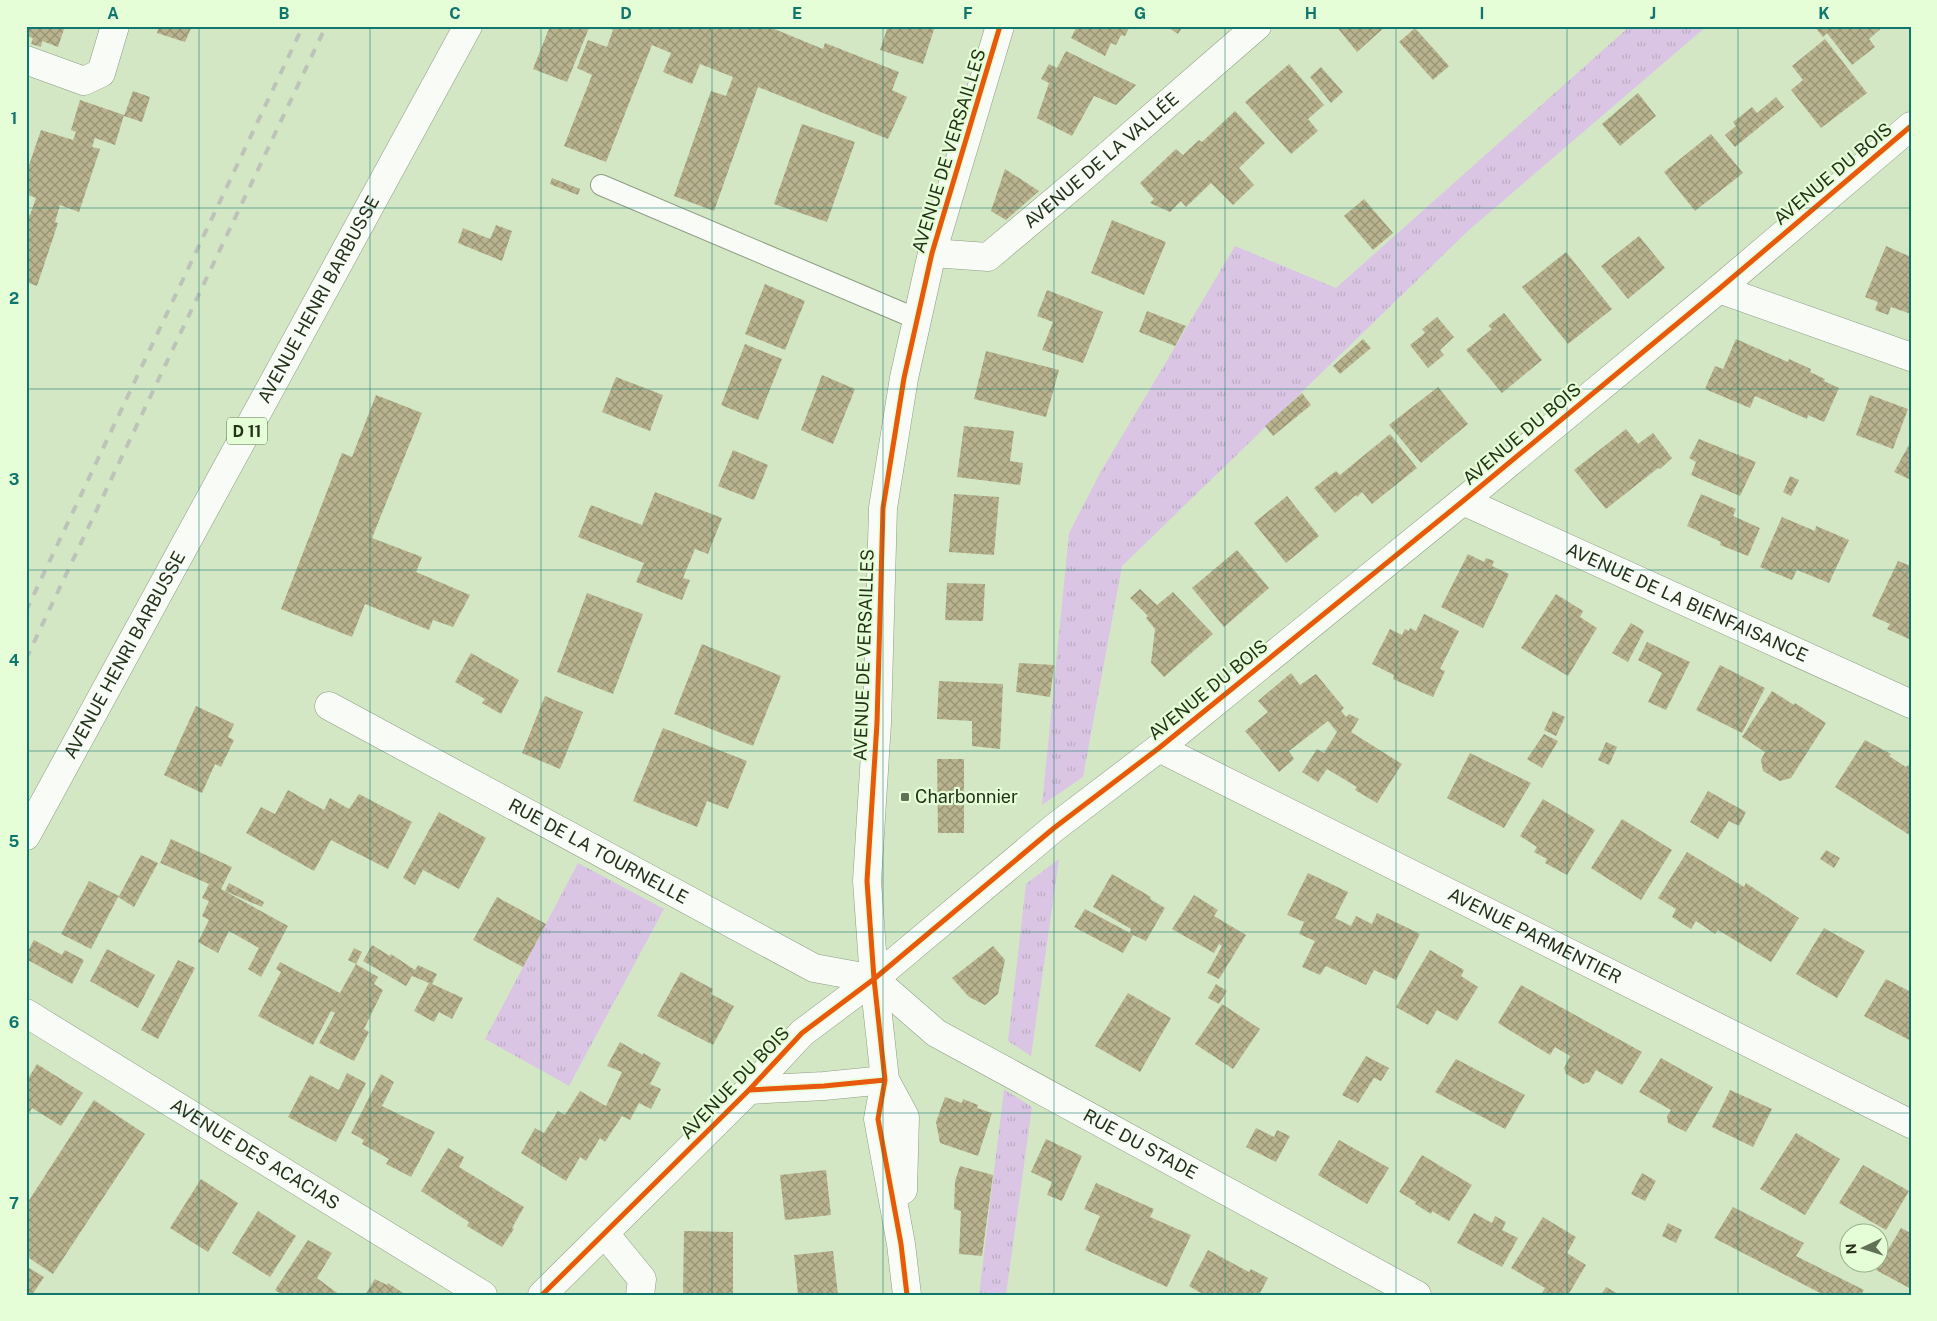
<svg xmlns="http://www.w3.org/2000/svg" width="1937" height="1321" font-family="'Public Sans',sans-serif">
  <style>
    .grass { fill: url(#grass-tufts) }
    .building { fill: url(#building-cross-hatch) }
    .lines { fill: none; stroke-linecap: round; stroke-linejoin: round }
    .service-casing { stroke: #8d9c81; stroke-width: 22 }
    .minor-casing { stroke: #8d9c81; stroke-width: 29 }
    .tertiary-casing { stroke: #8d9c81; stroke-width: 29 }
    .primary-casing { stroke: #8d9c81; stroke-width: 29 }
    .service { stroke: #f8fbf6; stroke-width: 20 }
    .minor { stroke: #f8fbf6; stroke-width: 28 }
    .tertiary { stroke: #f8fbf6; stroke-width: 28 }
    .primary { stroke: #f8fbf6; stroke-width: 28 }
    .rail { stroke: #bec3ba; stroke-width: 4; stroke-dasharray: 9 9; stroke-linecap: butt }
    .cycleway-casing { stroke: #e6fed8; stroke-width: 8 }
    .cycleway { stroke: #e8590c; stroke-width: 5 }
    .grid { fill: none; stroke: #0f766e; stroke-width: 1; stroke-opacity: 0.55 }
    .poi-dot { fill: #617156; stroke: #e6fed8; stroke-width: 2 }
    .labels { text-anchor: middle; stroke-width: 4.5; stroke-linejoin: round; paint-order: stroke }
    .shield { fill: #e6fed8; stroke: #5e6f53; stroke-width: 1 }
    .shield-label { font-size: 16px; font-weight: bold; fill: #24321a }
    .street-label { font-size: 18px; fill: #24321a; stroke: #e6fed8 }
    .poi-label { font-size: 18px; fill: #24321a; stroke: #e6fed8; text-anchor: start }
    .neatline { fill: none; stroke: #0f766e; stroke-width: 2 }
    .grid-label { font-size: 16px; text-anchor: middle; font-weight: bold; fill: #0f766e }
  </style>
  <defs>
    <pattern id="grass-tufts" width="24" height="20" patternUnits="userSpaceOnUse" patternTransform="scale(1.25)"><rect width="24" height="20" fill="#dac6e4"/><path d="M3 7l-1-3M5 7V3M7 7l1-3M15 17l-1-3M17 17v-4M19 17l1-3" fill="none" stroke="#bbabc3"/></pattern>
    <pattern id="building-cross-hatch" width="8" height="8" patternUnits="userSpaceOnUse" patternTransform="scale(1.25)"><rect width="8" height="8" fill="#b9b48f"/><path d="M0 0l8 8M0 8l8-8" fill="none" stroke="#969374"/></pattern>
  </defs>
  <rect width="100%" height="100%" fill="#d3e7c5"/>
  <!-- grass -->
  <path class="grass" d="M1630 26H1707L1469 230 1122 566 1083 777 1042 805 1069 533 1100 473 1235 246 1336 288Z
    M1059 859 1031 1056 1008 1041 1026 884Z
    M578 863 664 909 569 1086 485 1039Z
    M1004 1089 1032 1107 1006 1295H979Z"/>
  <!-- building -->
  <path class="building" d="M26 26H65L58 47 42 41 41 47 31 44 33 38 26 36Z
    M159 26H192L185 42 157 33Z
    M550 26H584L589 28 567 82 533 69Z
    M604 26H767L823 49 825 43 899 72 892 90 907 97 888 139 758 87 714 211 674 196 711 91 726 96 733 77 700 64 692 84 663 72 671 53 652 45 606 162 564 146 592 75 577 68 588 40 607 47 613 30Z
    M888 26H935L923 64 880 50Z
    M1077 26H1130L1125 36 1121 35 1116 45 1111 43 1105 56 1071 38Z
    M1166 26H1183L1178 34Z
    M1336 26H1386L1357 52Z
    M1814 26H1830L1832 29 1836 26H1884L1869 39 1875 47 1852 65 1827 33 1823 37Z
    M1415 28 1449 66 1433 80 1399 42Z
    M1825 39 1867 93 1821 128 1791 90 1803 80 1792 66Z
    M1066 51 1136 85 1116 105 1094 96 1072 136 1037 118 1049 83 1041 79 1049 64 1057 68Z
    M1289 64 1324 105 1308 119 1318 131 1291 154 1245 102Z
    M1321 67 1343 92 1331 103 1310 77Z
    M133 91 150 97 142 122 124 116Z
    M1638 93 1656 116 1620 146 1602 124Z
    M1776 97 1784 107 1735 147 1725 135 1736 126 1733 122 1752 107 1757 113Z
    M80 100 124 115 115 145 95 138 92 147 100 149 79 212 60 205 55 222 58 223 37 286 29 283 26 290V213L30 215 36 198 26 194V174L41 130 73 140 76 132 71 130Z
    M1235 111 1265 143 1239 168 1254 185 1233 205 1211 183 1186 207 1181 201 1170 212 1150 203 1154 199 1140 183 1176 149 1183 155 1199 140 1202 142Z
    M802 124 855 142 827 222 774 204Z
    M1711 134 1743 173 1695 211 1664 172Z
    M1005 169 1039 191 1006 220 991 211Z
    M552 178 580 189 578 195 550 184Z
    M1364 199 1393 233 1373 250 1344 216Z
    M1112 220 1166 242 1144 295 1091 273Z
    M496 225 512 231 502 261 458 243 463 228 490 239Z
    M1639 236 1665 268 1628 299 1601 266Z
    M1886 246 1911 257V314L1891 307 1888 315 1875 310 1878 302 1865 297Z
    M1566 252 1612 309 1568 344 1522 287Z
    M765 284 805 301 785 350 745 334Z
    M1047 290 1103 312 1083 363 1042 350 1053 322 1037 316Z
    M1147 311 1186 326 1175 346 1139 332Z
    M1504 313 1542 360 1502 393 1466 350 1492 329 1488 326Z
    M1437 317 1454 337 1440 350 1444 355 1428 368 1410 345 1425 333 1422 329Z
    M1363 339 1371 348 1340 374 1333 366Z
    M1736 339 1788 362 1789 359 1811 369 1810 372 1825 379 1824 381 1839 388 1824 422 1808 415 1807 419 1755 396 1750 408 1705 389 1715 366 1723 369Z
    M745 344 782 359 758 420 721 405Z
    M986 351 1059 370 1046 417 974 399Z
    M822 375 855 389 833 444 801 430Z
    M616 377 663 395 650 431 602 412Z
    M1438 387 1468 424 1421 463 1389 425Z
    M1302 393 1311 405 1273 436 1265 426Z
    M376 395 422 413 372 538 422 557 416 572 470 595 453 627 433 620 429 630 365 604 352 637 281 609 342 453 352 457Z
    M1870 395 1908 409 1893 449 1856 435Z
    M964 426 1014 431 1010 461 1023 463 1020 485 957 477Z
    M1626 429 1638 444 1653 433 1672 458 1660 469 1658 468 1606 509 1574 470Z
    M1390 434 1417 468 1372 504 1362 492 1357 497 1356 495 1335 513 1314 488 1336 471 1340 475Z
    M1699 439 1756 462 1740 496 1691 475 1696 462 1689 458Z
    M1911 441V476L1909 479 1894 472Z
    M733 450 768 465 754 500 718 486Z
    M1790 476 1799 480 1791 496 1783 492Z
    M655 492 722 518 708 554 695 549 683 578 690 580 682 600 636 582 644 563 578 537 591 505 642 525Z
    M954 494 999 497 994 555 949 552Z
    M1701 494 1736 509 1733 516 1760 528 1748 556 1720 545 1721 542 1687 526Z
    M1287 496 1319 536 1286 563 1254 523Z
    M1782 517 1815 531 1816 526 1849 540 1829 583 1797 570 1792 580 1760 567Z
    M1237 550 1269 588 1224 627 1192 588Z
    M1468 554 1484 562 1486 558 1494 561 1492 566 1509 574 1483 628 1441 607Z
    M1898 561 1911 566V635L1909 639 1887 629 1890 624 1872 616Z
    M947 583 985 584 983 621 945 620Z
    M1140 589 1157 605 1173 592 1213 634 1164 677 1151 663 1155 629 1146 618 1148 616 1130 598Z
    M587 593 643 614 613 694 557 672Z
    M1556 594 1583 611 1580 617 1597 628 1568 676 1521 648Z
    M1424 614 1459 631 1440 669 1445 671 1433 697 1393 679 1394 675 1372 664 1390 629 1402 635 1405 629 1409 631 1410 628 1416 631Z
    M1631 623 1644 631 1628 662 1612 653Z
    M1647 642 1690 662 1666 710 1648 702 1662 673 1638 660Z
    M702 644 781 676 753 746 674 714Z
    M471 653 519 680 501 714 482 703 485 699 455 682Z
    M1019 663 1054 665 1050 697 1016 692Z
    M1720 665 1765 688 1742 733 1696 710Z
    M1291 673 1300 685 1316 674 1344 708 1341 711 1346 717 1349 714 1359 719 1351 732 1402 764 1377 803 1355 790 1357 787 1327 769 1318 782 1302 772 1317 749 1324 753 1337 732 1328 721 1289 751 1294 759 1279 772 1245 731 1268 712 1258 701Z
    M939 681 1003 684 1000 749 972 746V721L937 719Z
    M1772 691 1794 705 1795 703 1826 723 1791 778 1780 781 1763 771 1761 760 1765 752 1742 737Z
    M545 696 583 712 560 769 522 753Z
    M196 706 234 724 228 737 234 740 221 767 215 764 202 793 164 775Z
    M1553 711 1565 717 1556 736 1544 730Z
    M663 728 747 761 728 809 707 801 697 827 633 801Z
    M1544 734 1558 741 1542 768 1527 759Z
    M1865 740 1891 754 1889 756 1906 767 1908 765 1911 767V836L1835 787Z
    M1606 742 1617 747 1609 765 1598 760Z
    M1470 753 1531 783 1504 828 1447 798Z
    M937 759H964V833H938Z
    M288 790 324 810 330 798 349 809 359 794 412 822 388 869 331 840 314 871 246 833 261 807 275 814Z
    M1708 791 1746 812 1739 826 1729 821 1718 839 1690 822Z
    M1543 799 1595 830 1567 875 1545 863 1547 859 1534 852 1537 847 1520 836Z
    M439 812 486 838 459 889 423 870 415 885 403 878Z
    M1622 819 1672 850 1641 900 1591 868Z
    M171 839 232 867 221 889 288 926 261 977 248 969 259 948 229 931 218 953 198 942 209 920 202 916 209 901 202 898 209 884 160 863Z
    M1826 850 1840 858 1834 868 1820 859Z
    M1687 852 1744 887 1746 883 1799 918 1771 962 1718 930 1715 934 1696 921 1691 929 1672 917 1676 909 1658 898Z
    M141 855 158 863 134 907 118 897 91 949 61 934 89 881 119 896Z
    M1308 873 1348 892 1335 918 1351 926 1356 916 1372 924 1377 913 1420 934 1396 980 1374 970 1366 985 1326 966 1320 975 1302 967 1315 941 1299 934 1304 922 1287 915Z
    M1112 874 1151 897 1150 899 1165 908 1146 941 1133 935 1123 953 1074 927 1085 909 1130 933 1131 929 1093 907Z
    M229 883 264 902 262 907 225 891Z
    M1194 895 1218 910 1214 916 1246 935 1219 979 1207 973 1222 946 1219 944 1214 953 1172 929Z
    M497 897 546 924 523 967 473 940Z
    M1824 928 1865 951 1837 998 1796 974Z
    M34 940 62 955 65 950 84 960 72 984 26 959V955Z
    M372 945 390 956 391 954 415 970 418 965 437 974 432 984 463 998 452 1019 439 1012 434 1022 414 1011 429 983 412 976 406 986 363 961Z
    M993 946 1005 960 998 994 985 1005 969 997 952 978Z
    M354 948 362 952 356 964 348 960Z
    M107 949 155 975 138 1008 90 981Z
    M1430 950 1464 970 1461 976 1478 987 1457 1021 1437 1010 1428 1025 1396 1007Z
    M178 960 195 968 158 1039 141 1030Z
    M280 962 340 993 356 964 378 977 374 984 383 990 364 1029 369 1032 354 1061 319 1043 335 1013 331 1011 313 1045 258 1016 281 972 276 969Z
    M681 972 713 989 711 994 734 1006 713 1045 657 1016Z
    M1886 979 1911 992V1041L1864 1016Z
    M1216 984 1227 991 1219 1004 1208 998Z
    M1521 985 1642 1052 1622 1085 1596 1070 1589 1082 1583 1084 1566 1074 1564 1068 1570 1056 1555 1047 1550 1055 1498 1023Z
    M1128 993 1171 1018 1140 1072 1095 1046Z
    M1222 1004 1260 1029 1233 1069 1195 1044Z
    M620 1042 643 1055V1053L661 1063 650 1084 661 1089 651 1109 639 1103 630 1120 622 1116 605 1142 600 1138 586 1161 580 1157 566 1181 521 1153 535 1128 544 1133 558 1111 565 1115 580 1091 606 1106 622 1072 607 1066Z
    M1366 1056 1389 1068 1381 1081 1374 1078 1358 1103 1342 1095Z
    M1661 1058 1713 1087 1686 1132 1668 1123 1667 1116 1671 1110 1639 1092Z
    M1456 1059 1525 1095 1505 1129 1435 1092Z
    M37 1064 83 1093 61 1126 32 1108 26 1118V1082Z
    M347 1073 366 1083 336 1142 288 1117 310 1075 339 1090Z
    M381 1074 394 1082 382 1106 435 1132 411 1177 386 1164 389 1159 362 1144 364 1140 351 1133Z
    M1730 1090 1772 1109 1753 1147 1712 1127Z
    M945 1097 962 1103 963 1099 978 1105 977 1108 992 1113 978 1156 940 1143 936 1122Z
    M94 1100 145 1134 53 1274 26 1256V1205Z
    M1256 1128 1274 1137 1277 1130 1290 1136 1276 1162 1246 1147Z
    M1796 1133 1840 1159 1805 1215 1760 1189Z
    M1046 1139 1082 1156 1062 1201 1047 1195 1052 1182 1031 1172Z
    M1339 1140 1389 1168 1367 1204 1318 1175Z
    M448 1148 464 1157 459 1167 524 1207 512 1228 514 1229 502 1247 467 1226 469 1222 421 1191Z
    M1422 1155 1472 1185 1449 1221 1432 1211 1431 1214 1415 1204 1416 1202 1399 1192Z
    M1863 1165 1909 1191 1886 1230 1839 1203Z
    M960 1166 993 1175 982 1256 959 1254 961 1211 954 1209 955 1181Z
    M826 1170 831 1215 785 1220 780 1175Z
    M1642 1173 1656 1181 1645 1201 1631 1194Z
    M201 1179 238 1203 208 1252 170 1228Z
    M1096 1183 1154 1209 1150 1217 1191 1235 1167 1287 1085 1250 1100 1216 1084 1209Z
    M1733 1207 1804 1243 1796 1256 1864 1290 1861 1295H1824L1714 1238Z
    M258 1211 296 1236 270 1277 232 1253Z
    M1474 1213 1492 1223 1495 1216 1506 1222 1502 1230 1518 1238 1502 1267 1457 1243Z
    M1543 1217 1576 1237 1567 1253 1586 1265 1568 1295H1541L1545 1288 1511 1268Z
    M1668 1223 1682 1230 1676 1243 1662 1236Z
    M1901 1228 1911 1233V1289L1876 1270Z
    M684 1231 733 1232V1295H683Z
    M308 1240 332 1253 317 1278 340 1295H282L275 1290Z
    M1208 1250 1249 1272 1251 1269 1268 1278 1259 1295H1204L1189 1286Z
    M833 1251 838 1295H798L794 1255Z
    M26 1266 44 1277 32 1295H26Z
    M375 1279 387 1285 388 1283 406 1295H365Z
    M1606 1287 1620 1295H1601Z"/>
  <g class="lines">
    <!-- service casing -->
    <g class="service-casing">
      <path id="service" d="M601 185 917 319"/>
    </g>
    <!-- minor casing -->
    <g class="minor-casing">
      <g id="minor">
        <path d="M26 60 84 81 101 73 115 26"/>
        <path id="s1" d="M932 253 988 257 1082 178 1257 26"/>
        <path d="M1719 289 1911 357"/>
        <path id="s2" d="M1463 501 1911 704"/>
        <path id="s3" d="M329 706 814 968 874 979"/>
        <path id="s4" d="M1159 748 1911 1124"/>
        <path id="s5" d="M874 979 936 1033 1417 1295"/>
        <path id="s6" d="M26 1013 483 1295"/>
        <path d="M749 1090 824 1086 885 1080"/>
        <path d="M605 1234 642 1279 640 1295"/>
        <path d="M542 1295 749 1090 802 1033 874 979 1054 828 1159 748 1463 501 1719 289 1911 126"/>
      </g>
    </g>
    <!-- tertiary casing -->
    <g class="tertiary-casing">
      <path id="tertiary" d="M885 1080 905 1117 903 1190
        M907 1295 901 1244 878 1119 885 1080 874 979 867 881 877 723 883 508 904 378 932 253 1000 26"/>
    </g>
    <!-- primary casing -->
    <g class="primary-casing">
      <g id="primary">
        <path id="s7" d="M26 836 468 26"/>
      </g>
    </g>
    <!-- service -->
    <use href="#service" class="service"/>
    <!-- minor -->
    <use href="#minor" class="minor"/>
    <!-- tertiary -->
    <use href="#tertiary" class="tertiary"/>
    <!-- primary -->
    <use href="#primary" class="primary"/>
    <!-- rail -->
    <path class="rail" d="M26 611 303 26
      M26 659 326 26"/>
    <!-- cycleway casing -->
    <g class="cycleway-casing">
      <path id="cycleway" d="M749 1090 824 1086 885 1080
        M542 1295 749 1090 802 1033 874 979 1054 828 1159 748 1463 501 1719 289 1911 126
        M907 1295 901 1244 878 1119 885 1080 874 979 867 881 877 723 883 508 904 378 932 253 1000 26"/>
    </g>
    <!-- cycleway -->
    <use href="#cycleway" class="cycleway"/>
  </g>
  <!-- grid -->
  <path class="grid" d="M199 26V1295M370 26V1295M541 26V1295M712 26V1295M883 26V1295M1054 26V1295M1225 26V1295M1396 26V1295M1567 26V1295M1738 26V1295M26 208H1911M26 389H1911M26 570H1911M26 751H1911M26 932H1911M26 1113H1911"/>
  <!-- markers -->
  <rect class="poi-dot" x="900" y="792" width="10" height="10" rx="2.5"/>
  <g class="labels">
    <!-- shield labels -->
    <rect class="shield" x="227" y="417.5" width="40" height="27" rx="4"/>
    <g class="shield-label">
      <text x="247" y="437">D 11</text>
    </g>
    <!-- street labels -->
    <g class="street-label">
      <text transform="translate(949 151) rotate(-73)" y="6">AVENUE DE VERSAILLES</text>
      <text dy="6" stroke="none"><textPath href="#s1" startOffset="205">AVENUE DE LA VALLÉE</textPath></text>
      <text transform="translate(1833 174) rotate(-40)" y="6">AVENUE DU BOIS</text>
      <text dy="6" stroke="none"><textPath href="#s7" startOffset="611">AVENUE HENRI BARBUSSE</textPath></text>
      <text transform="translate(1522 434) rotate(-40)" y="6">AVENUE DU BOIS</text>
      <text dy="6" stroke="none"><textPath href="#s2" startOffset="246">AVENUE DE LA BIENFAISANCE</textPath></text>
      <text dy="6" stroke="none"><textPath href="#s7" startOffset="206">AVENUE HENRI BARBUSSE</textPath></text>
      <text transform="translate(864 655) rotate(-88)" y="6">AVENUE DE VERSAILLES</text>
      <text transform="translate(1208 690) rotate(-39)" y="6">AVENUE DU BOIS</text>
      <text dy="6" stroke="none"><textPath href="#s3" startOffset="306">RUE DE LA TOURNELLE</textPath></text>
      <text dy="6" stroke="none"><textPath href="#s4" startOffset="420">AVENUE PARMENTIER</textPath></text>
      <text transform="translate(735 1083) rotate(-46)" y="6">AVENUE DU BOIS</text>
      <text dy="6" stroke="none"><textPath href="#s5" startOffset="315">RUE DU STADE</textPath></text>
      <text dy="6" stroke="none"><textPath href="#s6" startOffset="269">AVENUE DES ACACIAS</textPath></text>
    </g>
    <!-- poi labels -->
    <g class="poi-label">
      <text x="915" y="803">Charbonnier</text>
    </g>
  </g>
  <!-- border -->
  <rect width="1937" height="1321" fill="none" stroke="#e6fed8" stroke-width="55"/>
  <!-- north arrow -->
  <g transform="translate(1864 1248) rotate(266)"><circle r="24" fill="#e6fed8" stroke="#98ac8c"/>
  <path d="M0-4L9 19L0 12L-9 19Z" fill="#617156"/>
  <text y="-8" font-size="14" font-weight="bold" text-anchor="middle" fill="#24321a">N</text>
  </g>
  <rect x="28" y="28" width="1882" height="1266" class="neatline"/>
  <g class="grid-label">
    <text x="113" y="19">A</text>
    <text x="284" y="19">B</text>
    <text x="455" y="19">C</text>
    <text x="626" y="19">D</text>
    <text x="797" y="19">E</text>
    <text x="968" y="19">F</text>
    <text x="1140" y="19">G</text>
    <text x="1311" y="19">H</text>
    <text x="1482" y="19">I</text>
    <text x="1653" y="19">J</text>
    <text x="1824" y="19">K</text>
    <text x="14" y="124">1</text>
    <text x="14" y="304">2</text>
    <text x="14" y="485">3</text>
    <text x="14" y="666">4</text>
    <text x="14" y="847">5</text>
    <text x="14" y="1028">6</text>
    <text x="14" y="1209">7</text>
  </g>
</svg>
